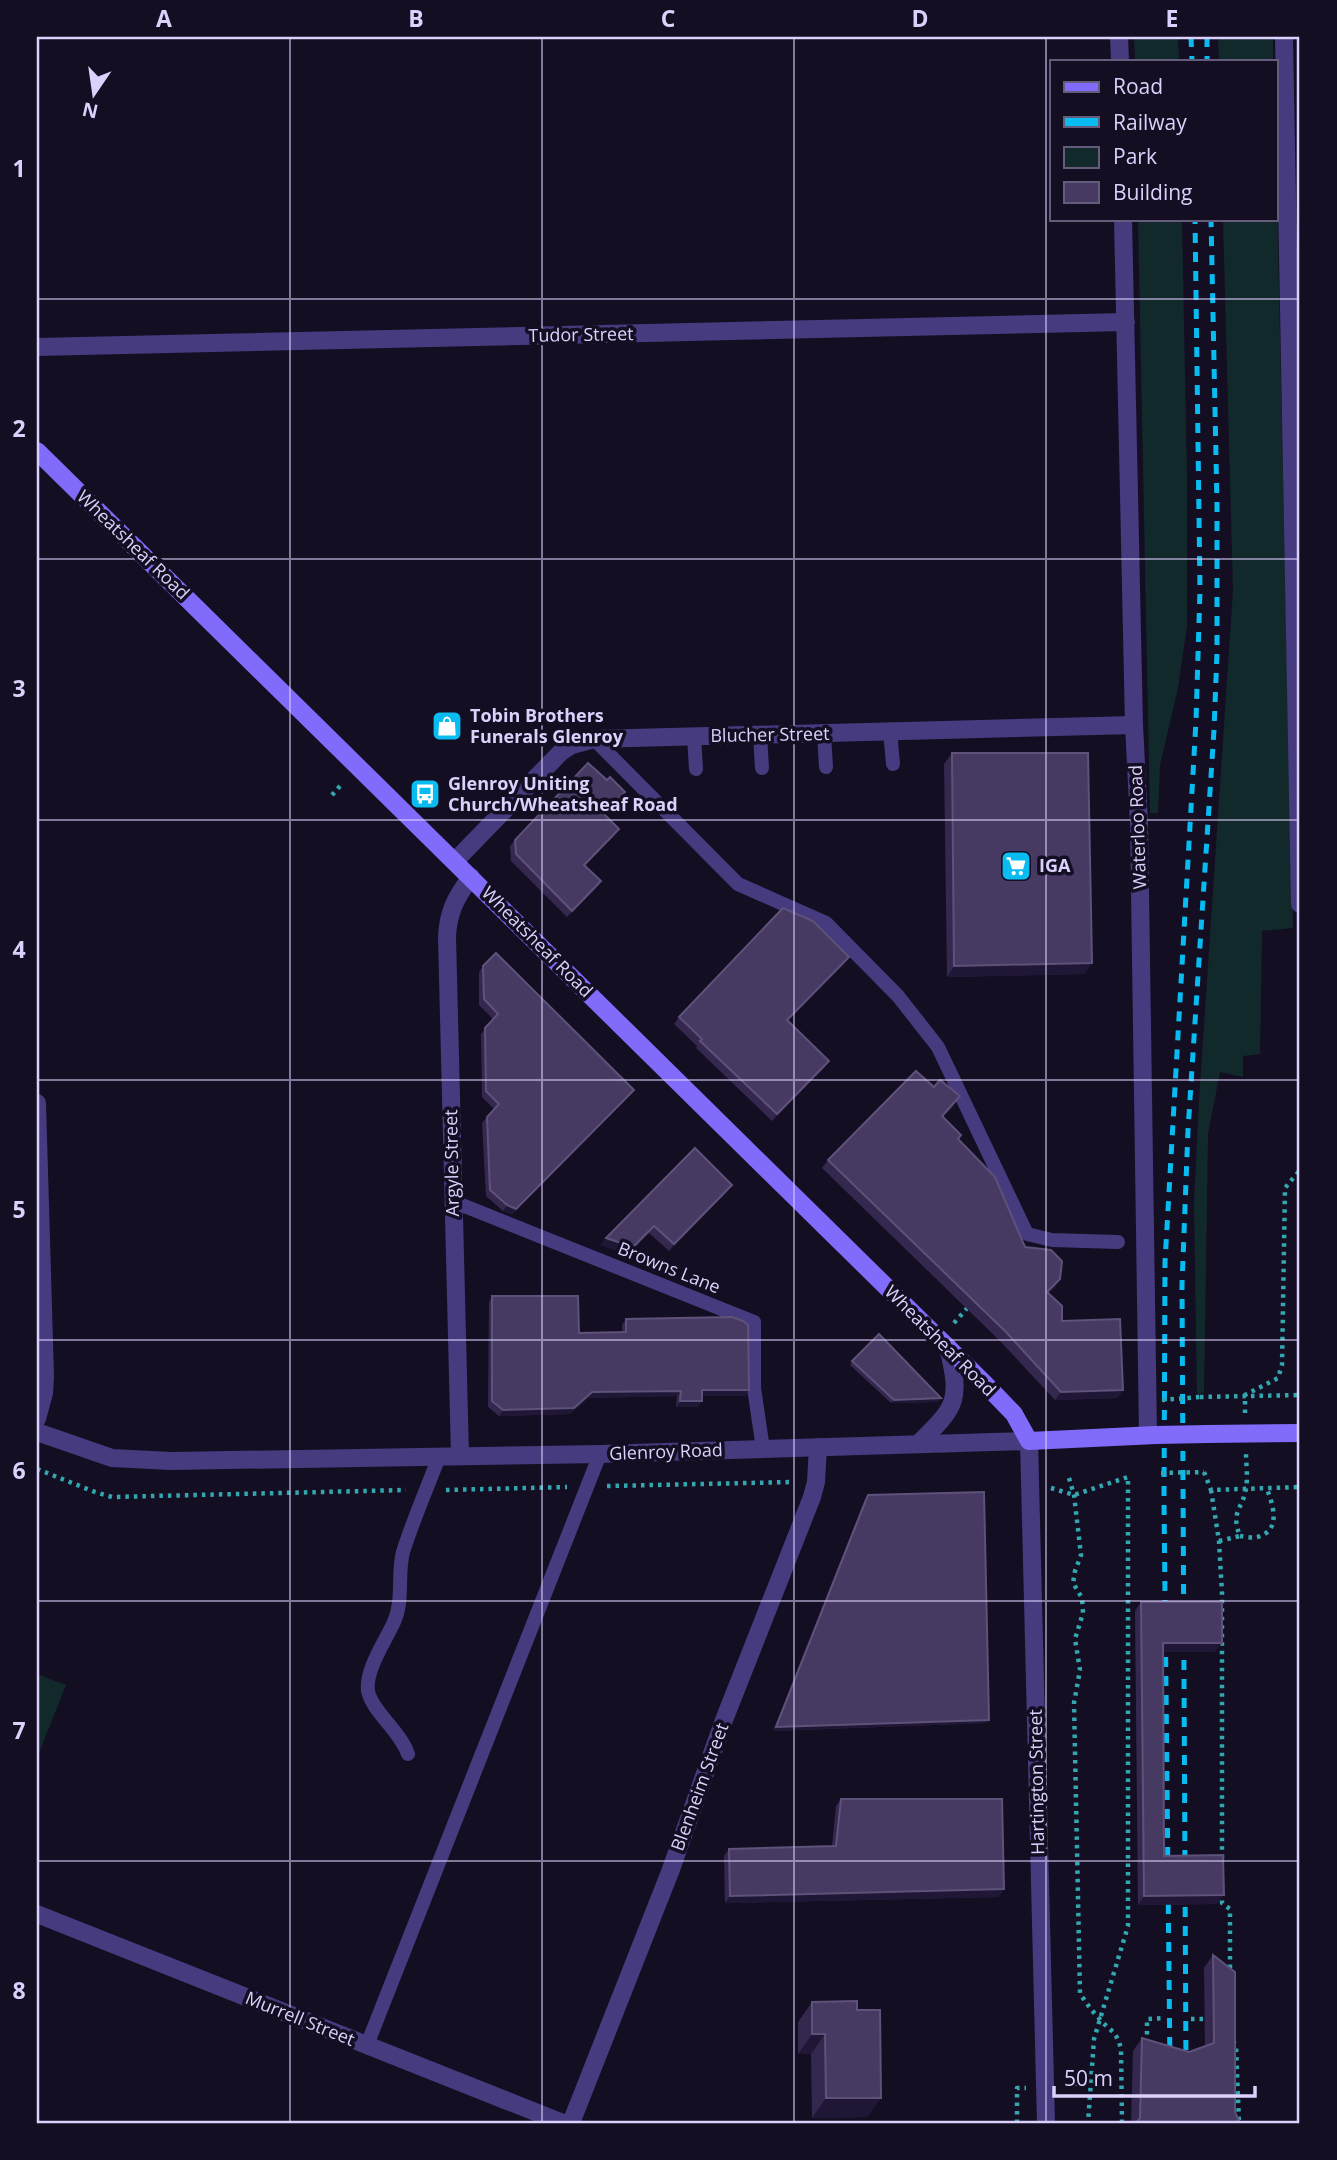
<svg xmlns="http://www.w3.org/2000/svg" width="1337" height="2160" font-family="'Open Sans',sans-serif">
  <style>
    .green { fill: #12292c }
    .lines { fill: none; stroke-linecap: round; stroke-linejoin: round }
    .path { stroke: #32a7b0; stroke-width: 4.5; stroke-dasharray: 3.5 5; stroke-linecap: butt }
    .service { stroke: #463b7f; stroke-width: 14 }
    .minor { stroke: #463b7f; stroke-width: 18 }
    .tertiary { stroke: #463b7f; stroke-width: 18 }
    .secondary { stroke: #816bfa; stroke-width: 18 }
    .rail { stroke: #08bcf2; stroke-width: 5; stroke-dasharray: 10 9; stroke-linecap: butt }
    .path-bridge { stroke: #32a7b0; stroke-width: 4.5; stroke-dasharray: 3.5 5; stroke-linecap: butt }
    .secondary-bridge { stroke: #816bfa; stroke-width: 18 }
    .wall { fill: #35284f }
    .shaded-wall { fill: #201635 }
    .building { fill: #473a62; stroke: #5e527a; stroke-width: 2 }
    .grid { fill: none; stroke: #dcd1fd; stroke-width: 2; stroke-opacity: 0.55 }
    .labels { text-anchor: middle; stroke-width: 7; stroke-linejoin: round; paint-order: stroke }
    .street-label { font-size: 18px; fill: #dcd1fd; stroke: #140e22 }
    .poi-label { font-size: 18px; font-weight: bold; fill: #dcd1fd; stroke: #140e22; text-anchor: start }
    .neatline { fill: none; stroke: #dcd1fd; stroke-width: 2.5 }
    .grid-label { font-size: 23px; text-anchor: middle; font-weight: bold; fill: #dcd1fd }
  </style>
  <rect width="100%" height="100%" fill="#140e22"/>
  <!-- green -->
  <path class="green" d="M1134 37H1178L1179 61H1135Z
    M1218 37H1273V61H1219Z
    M1276 154 1293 928 1262 931 1260 1054 1243 1056V1077L1220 1072 1208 1134 1204 1393 1197 1394 1194 1203 1199 1101 1233 591 1223 219H1276Z
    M1138 219H1182L1187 477V626L1178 688 1160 765 1158 813H1150Z
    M37 1674 66 1685 37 1758Z"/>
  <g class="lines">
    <!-- path -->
    <path class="path" d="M425 794 430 788
      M332 795 340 786
      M954 1323 969 1306
      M1200 1397 1300 1395
      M1245 1413V1395L1278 1378 1282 1365 1285 1188 1300 1170
      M37 1469 95 1492 112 1497 406 1490
      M1204 1472 1211 1490 1300 1487
      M1069 1478 1074 1495 1081 1555 1075 1571 1073 1583 1082 1598 1083 1613 1075 1639 1080 1670 1074 1703 1080 1994C1086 2002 1091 2010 1098 2017 1109 2031 1116 2029 1121 2049L1122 2123
      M607 1486 794 1482
      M1051 1488 1074 1495 1128 1477V1926L1094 2039 1088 2123
      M446 1490 567 1487
      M1211 1490 1219 1541 1222 1593V1859
      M1240 1536C1245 1537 1252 1538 1257 1537 1282 1531 1273 1505 1267 1489
      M1219 1541 1240 1536C1230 1511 1243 1509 1246 1488 1248 1477 1246 1464 1246 1453
      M1222 1892V1903L1230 1909V1974
      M1191 2019H1207
      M1233 2041 1236 2046 1239 2123
      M1147 2043V2019L1164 2018
      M1066 2085 1090 2082
      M1017 2123V2088H1026"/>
    <!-- service -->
    <path class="service" d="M890 731 893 764
      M824 734 826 767
      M760 735 762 768
      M694 736 696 769
      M594 739 738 884 826 923 898 996 938 1047 1027 1234 1052 1240 1118 1242
      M452 1201 754 1322V1388L763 1449
      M408 1754C400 1731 372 1711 368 1691 365 1670 386 1640 394 1622 404 1600 397 1575 403 1552 413 1520 427 1488 439 1457
      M367 2045 600 1454"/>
    <!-- minor -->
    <path class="minor" d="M1119 37 1120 61
      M1284 37 1300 904
      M1123 219 1134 725 1139 823 1148 1435
      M37 347 1126 322
      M455 861 561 752 572 745 594 739 1134 725
      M37 1103 45 1376 44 1393 37 1419
      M460 1456 447 937C448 912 456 897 471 877
      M37 1914 563 2123
      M571 2123 670 1872 724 1720 812 1497 816 1482 818 1447"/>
    <!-- tertiary -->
    <path class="tertiary" d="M37 1432 112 1458 171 1461 600 1454 1029 1441 1046 2123
      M918 1444C957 1406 961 1401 948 1347"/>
    <!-- secondary -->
    <path class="secondary" d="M37 451 986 1385 1014 1414 1029 1441 1156 1435
      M1207 1434 1300 1433"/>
    <!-- rail -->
    <path class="rail" d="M1191 37 1192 61
      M1207 37V61
      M1170 2066 1164 1501 1165 1262 1196 721 1200 590 1195 219
      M1186 2069 1182 1284 1188 1130 1214 730 1217 652V505L1211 219"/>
    <!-- path-bridge -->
    <path class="path-bridge" d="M1162 1400 1200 1397
      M1161 1473 1204 1472"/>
    <!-- secondary-bridge -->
    <path class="secondary-bridge" d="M1156 1435 1207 1434"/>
  </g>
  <!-- wall -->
  <path class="wall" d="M952 753 1085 974 947 977 944 764Z
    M607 780 625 792 620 799 605 815 614 836 585 866 596 888 567 917 511 861 510 846 515 840Z
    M844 964 788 1021 824 1068 772 1121 696 1048 697 1046 674 1024 679 1017Z
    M483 966 629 1096 512 1214 503 1211 486 1196 482 1123 494 1109 482 1097 481 1034 493 1019 479 1005V972Z
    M954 1105 943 1117 958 1139 1025 1247 1055 1288 1049 1293 1062 1321 1123 1390 1117 1398 1055 1400 1000 1341 822 1168 828 1160Z
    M727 1192 669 1251 649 1233 628 1255 601 1245 606 1238Z
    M492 1296 579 1333 622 1332V1325L626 1319 749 1390 745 1396H702L698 1407H676L677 1396 588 1398 570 1414 499 1416 488 1407 489 1302Z
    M852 1361 941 1398 938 1402 891 1403 850 1365Z
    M868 1495 987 1723 773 1731 865 1499Z
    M1141 1602 1215 1652H1163L1164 1856 1217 1904 1138 1905 1135 1611Z
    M841 1799 999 1897 725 1903 724 1856 729 1849 832 1846 836 1806Z
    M1213 1955 1235 2112 1240 2123H1131L1133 2051 1142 2038 1189 2052 1205 2046 1204 1968Z
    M812 2002 857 2010 881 2098 867 2117 812 2118 811 2054H798V2022Z"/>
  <!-- shaded-wall -->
  <path class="shaded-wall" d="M625 792 620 799 599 821 604 814Z
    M619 829 614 836 579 871 584 865Z
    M601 881 596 888 567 917 572 911Z
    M849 957 844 964 782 1027 787 1020Z
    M1092 963 1085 974 947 977 954 966Z
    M829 1061 824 1068 772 1121 777 1114Z
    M634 1090 629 1096 512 1214 503 1211 507 1205Z
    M732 1185 727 1192 669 1251 674 1244Z
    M654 1226 649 1233 628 1255 601 1245 606 1238Z
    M1060 1279 1055 1288 1041 1300 1047 1292Z
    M702 1390H749L745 1396H698Z
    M1123 1390 1117 1398 1055 1400 1061 1392Z
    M681 1391 677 1396 588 1398 570 1414 499 1416 503 1410 592 1392Z
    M941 1398 938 1402 891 1403 894 1400Z
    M680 1401H702L698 1407H676Z
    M1163 1643H1222L1215 1652H1156Z
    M989 1720 987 1723 773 1731 776 1727Z
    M1004 1889 999 1897 725 1903 730 1896Z
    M1224 1895 1217 1904 1138 1905 1144 1896Z
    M812 2034H825L811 2054H798Z
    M826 2098H881L867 2117 812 2118Z"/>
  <!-- building -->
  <path class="building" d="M952 753H1088L1092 963 954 966Z
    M588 763 607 780 610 777 625 792 604 814 619 829 584 865 601 881 572 911 516 854 515 840Z
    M783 908 813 921 849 957 787 1020 829 1061 777 1114 700 1041 702 1039 679 1017Z
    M496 953 634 1090 516 1209 507 1205 490 1190 487 1117 499 1104 486 1091 485 1028 498 1014 484 999 483 966Z
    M916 1071 934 1087 940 1080 960 1096 942 1116 961 1135 958 1139 995 1177 1025 1247 1051 1250 1062 1261 1060 1279 1047 1292 1062 1306V1321L1120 1319 1123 1390 1061 1392 1006 1332 828 1160Z
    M695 1148 732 1185 674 1244 654 1226 633 1247 606 1238Z
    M492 1296H578L579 1333 626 1332V1319L732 1317 743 1321 748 1325 749 1390H702V1401H680L681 1391 592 1392 574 1408 503 1410 492 1401Z
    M879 1334 941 1398 894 1400 852 1361Z
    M984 1492 989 1720 776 1727 868 1495Z
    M1141 1602H1222V1643H1163L1164 1856 1223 1855 1224 1895 1144 1896Z
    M841 1799H1002L1004 1889 730 1896 729 1849 836 1846Z
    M1213 1955 1235 1972V2112L1240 2123H1136L1140 2118 1142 2038 1189 2052 1214 2043Z
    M857 2001V2010H880L881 2098H826L825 2034H812V2002Z"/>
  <!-- grid -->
  <path class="grid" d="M290 37V2123M542 37V2123M794 37V2123M1046 37V2123M37 299H1300M37 559H1300M37 820H1300M37 1080H1300M37 1340H1300M37 1601H1300M37 1861H1300"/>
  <!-- icons -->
  <defs>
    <g id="shop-square" transform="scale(1.575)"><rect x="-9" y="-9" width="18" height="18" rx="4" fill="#08bcf2" stroke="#140e22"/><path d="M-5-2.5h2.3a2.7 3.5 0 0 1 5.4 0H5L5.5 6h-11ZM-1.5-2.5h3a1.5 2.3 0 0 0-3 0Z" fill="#fff"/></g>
    <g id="bus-square" transform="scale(1.575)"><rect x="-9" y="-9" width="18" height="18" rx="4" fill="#08bcf2" stroke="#140e22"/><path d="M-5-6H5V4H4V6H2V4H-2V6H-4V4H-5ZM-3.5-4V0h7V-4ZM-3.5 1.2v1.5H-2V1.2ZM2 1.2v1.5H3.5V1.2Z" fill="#fff"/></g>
    <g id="supermarket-square" transform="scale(1.575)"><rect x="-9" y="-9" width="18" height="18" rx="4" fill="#08bcf2" stroke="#140e22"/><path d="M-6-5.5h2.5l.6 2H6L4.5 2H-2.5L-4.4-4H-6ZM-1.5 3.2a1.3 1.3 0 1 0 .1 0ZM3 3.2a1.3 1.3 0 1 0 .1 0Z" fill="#fff"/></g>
  </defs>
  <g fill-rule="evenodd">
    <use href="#shop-square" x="447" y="726"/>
    <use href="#bus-square" x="425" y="794"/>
    <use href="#supermarket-square" x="1016" y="866"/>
  </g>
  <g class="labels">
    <!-- street labels -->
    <g class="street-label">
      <text transform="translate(581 335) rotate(-1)" y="6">Tudor Street</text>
      <text transform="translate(133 545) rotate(44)" y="6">Wheatsheaf Road</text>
      <text transform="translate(770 735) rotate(-1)" y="6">Blucher Street</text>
      <text transform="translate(1138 827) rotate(-92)" y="6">Waterloo Road</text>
      <text transform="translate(537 942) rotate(45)" y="6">Wheatsheaf Road</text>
      <text transform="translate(452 1163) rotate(-91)" y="6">Argyle Street</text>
      <text transform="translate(669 1268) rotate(22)" y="6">Browns Lane</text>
      <text transform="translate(940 1341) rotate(45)" y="6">Wheatsheaf Road</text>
      <text transform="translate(666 1452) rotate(-2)" y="6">Glenroy Road</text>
      <text transform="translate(1037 1782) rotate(-91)" y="6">Hartington Street</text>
      <text transform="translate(700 1787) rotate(-70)" y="6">Blenheim Street</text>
      <text transform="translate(300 2019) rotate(22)" y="6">Murrell Street</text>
    </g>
    <!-- poi labels -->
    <g class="poi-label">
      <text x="470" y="722">Tobin Brothers<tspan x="470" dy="21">Funerals Glenroy</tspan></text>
      <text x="448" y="790">Glenroy Uniting<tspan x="448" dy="21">Church/Wheatsheaf Road</tspan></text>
      <text x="1039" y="872">IGA</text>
    </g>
  </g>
  <!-- border -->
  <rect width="1337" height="2160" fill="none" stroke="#140e22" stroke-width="77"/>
  <!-- legend -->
  <rect x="1050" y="60" width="228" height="161" fill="#140e22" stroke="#645c7a" stroke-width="2"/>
  <rect x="1064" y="82" width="35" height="10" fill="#816bfa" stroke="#645c7a" stroke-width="2"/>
  <text x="1113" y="94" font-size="21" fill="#dcd1fd">Road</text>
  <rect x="1064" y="117" width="35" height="10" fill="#08bcf2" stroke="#645c7a" stroke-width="2"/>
  <text x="1113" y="130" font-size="21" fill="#dcd1fd">Railway</text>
  <rect x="1064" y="147" width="35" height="21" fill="#12292c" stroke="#645c7a" stroke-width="2"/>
  <text x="1113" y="164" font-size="21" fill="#dcd1fd">Park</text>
  <rect x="1064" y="182" width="35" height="21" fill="#473a62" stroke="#645c7a" stroke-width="2"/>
  <text x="1113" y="200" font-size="21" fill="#dcd1fd">Building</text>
  <!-- north arrow -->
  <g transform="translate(94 94) rotate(193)" stroke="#140e22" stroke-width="5" paint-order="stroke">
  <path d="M0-5L12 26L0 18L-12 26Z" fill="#dcd1fd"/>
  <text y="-10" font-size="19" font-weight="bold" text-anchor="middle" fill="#dcd1fd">N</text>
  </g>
  <!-- scale -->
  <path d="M1054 2086v10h201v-10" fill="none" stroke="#dcd1fd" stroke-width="3.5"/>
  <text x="1064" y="2086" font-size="21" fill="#dcd1fd" stroke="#140e22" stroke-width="5" paint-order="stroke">50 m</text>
  <rect x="38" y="38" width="1260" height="2084" class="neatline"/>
  <g class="grid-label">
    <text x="164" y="27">A</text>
    <text x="416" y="27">B</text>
    <text x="668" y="27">C</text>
    <text x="920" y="27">D</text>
    <text x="1172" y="27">E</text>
    <text x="19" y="177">1</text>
    <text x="19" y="437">2</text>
    <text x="19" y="697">3</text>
    <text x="19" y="958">4</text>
    <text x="19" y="1218">5</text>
    <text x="19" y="1479">6</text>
    <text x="19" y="1739">7</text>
    <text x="19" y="1999">8</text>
  </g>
</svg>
